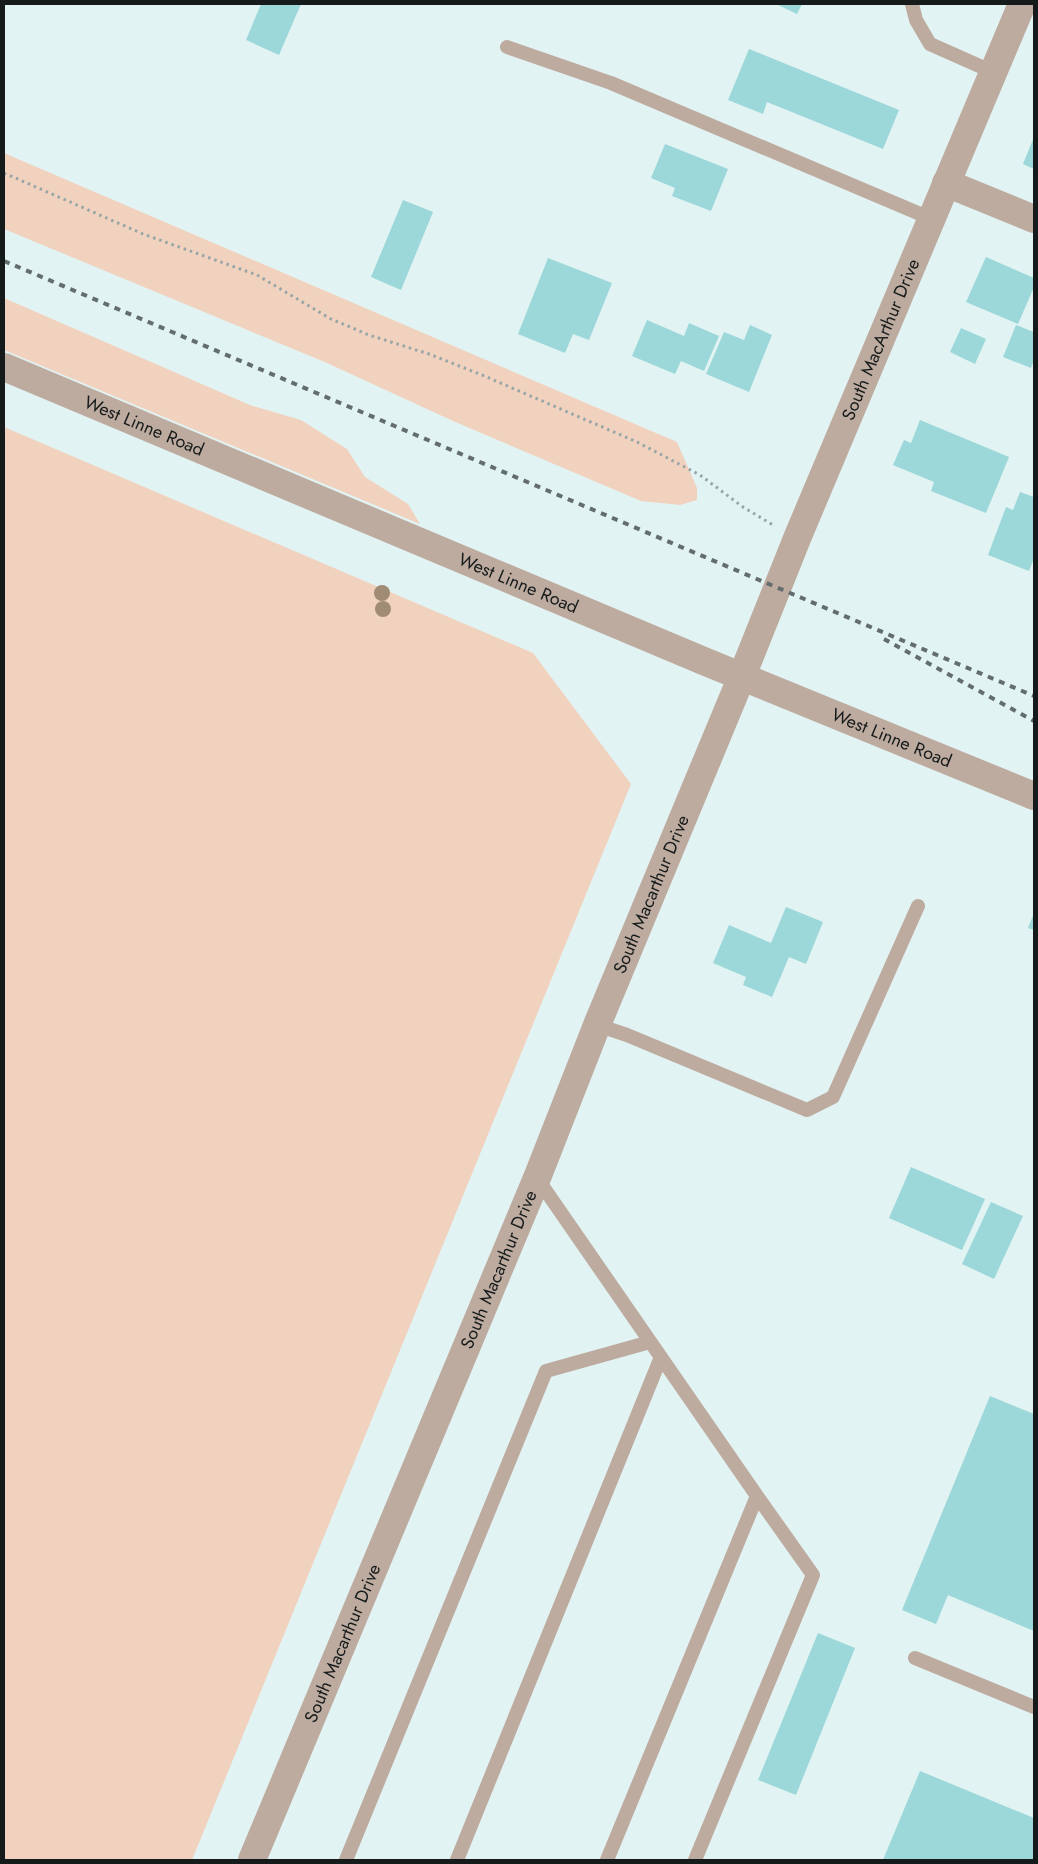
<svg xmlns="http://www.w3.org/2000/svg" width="1038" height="1864" font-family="Jost,sans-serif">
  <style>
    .green { fill: #f1d2bf }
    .building { fill: #9cd7d9 }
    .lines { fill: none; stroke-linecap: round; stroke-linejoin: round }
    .path { stroke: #98a5a5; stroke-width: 3; stroke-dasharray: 2.5 4; stroke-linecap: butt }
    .service { stroke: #beaba0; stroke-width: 14 }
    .minor { stroke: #beaba0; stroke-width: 28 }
    .tertiary { stroke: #beaba0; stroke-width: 28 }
    .rail { stroke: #636d6d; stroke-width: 4; stroke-dasharray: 6 6; stroke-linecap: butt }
    .tree { fill: #a08b74 }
    .labels { text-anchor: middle; stroke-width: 5; stroke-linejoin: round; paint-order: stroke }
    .street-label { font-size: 18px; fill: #151b1b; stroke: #e2f3f3 }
  </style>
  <rect width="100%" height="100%" fill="#e2f3f3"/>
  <!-- green -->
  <path class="green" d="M4 153 677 442 697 488V500L680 505 641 501 453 421 327 363 4 229Z
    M4 298 250 405 301 420 347 449 365 477 408 504 420 524 4 350Z
    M4 427 533 653 631 784 192 1860H4Z"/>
  <!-- building -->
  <path class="building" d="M261 4H301L279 55 246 40Z
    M776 4H802L797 14Z
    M749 49 899 110 883 149 767 102 763 114 728 100Z
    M1034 137V169L1023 164Z
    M665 144 728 169 711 211 672 196 675 188 651 178Z
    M403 200 433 212 401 290 371 277Z
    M986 257 1034 278V287L1018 324 966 302Z
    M548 258 612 283 589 340 573 334 565 353 518 334Z
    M647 320 684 336 689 323 719 336 704 371 681 361 675 374 632 356Z
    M750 325 772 335 749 392 706 374 724 332 744 340Z
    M1016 325 1034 332V360L1031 368 1003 357Z
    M961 328 986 339 975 364 950 352Z
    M920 420 1009 457 986 513 931 491 934 482 893 465 904 440 911 443Z
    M1020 492 1034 497V558L1029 571 988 555 1006 507 1013 510Z
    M786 907 823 922 806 964 789 957 772 997 743 985 746 977 713 963 729 925 771 943Z
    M1034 913V930L1028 928Z
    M911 1167 985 1199 962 1250 889 1218Z
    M991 1202 1023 1216 994 1279 962 1264Z
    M990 1396 1034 1414V1631L948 1595 936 1624 902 1610Z
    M818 1633 855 1648 796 1795 758 1780Z
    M920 1771 1034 1818V1860H883Z"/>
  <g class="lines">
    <!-- path -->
    <path class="path" d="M4 173 143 234 257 275 331 319 369 335 429 354 482 375 637 442 700 475 743 507 773 525"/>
    <!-- service -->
    <path class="service" d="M912 4 916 20 930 44 993 72
      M507 47 611 83 932 219
      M597 1025 627 1035 807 1110 833 1097 918 906
      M537 1178 757 1496 607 1860
      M915 1658 1034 1707
      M346 1860 546 1371 650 1342
      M457 1860 661 1357
      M695 1860 813 1575 757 1496"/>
    <!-- minor -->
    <g class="minor">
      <path d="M946 183 1034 219"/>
      <path id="s1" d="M252 1860 537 1178 597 1025 742 676"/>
    </g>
    <!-- tertiary -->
    <g class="tertiary">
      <path id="s2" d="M4 367 706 662 1034 796"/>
      <path id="s3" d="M742 676 798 536 1022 4"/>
    </g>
    <!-- rail -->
    <path class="rail" d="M4 261 1034 696
      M884 639 1034 721"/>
  </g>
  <!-- trees -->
  <g class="tree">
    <circle cx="382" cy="593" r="8"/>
    <circle cx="383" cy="609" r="8"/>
  </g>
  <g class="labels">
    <!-- street labels -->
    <g class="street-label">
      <text dy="6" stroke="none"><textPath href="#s3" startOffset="364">South MacArthur Drive</textPath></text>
      <text dy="6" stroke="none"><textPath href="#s2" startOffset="152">West Linne Road</textPath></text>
      <text dy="6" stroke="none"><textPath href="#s2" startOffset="558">West Linne Road</textPath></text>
      <text dy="6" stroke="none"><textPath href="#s2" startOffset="962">West Linne Road</textPath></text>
      <text dy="6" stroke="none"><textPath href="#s1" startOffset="1045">South Macarthur Drive</textPath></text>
      <text dy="6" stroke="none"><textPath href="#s1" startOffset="640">South Macarthur Drive</textPath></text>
      <text dy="6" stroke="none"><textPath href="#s1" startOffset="235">South Macarthur Drive</textPath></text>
    </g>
  </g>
  <!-- border -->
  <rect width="1038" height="1864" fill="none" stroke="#151b1b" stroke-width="10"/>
</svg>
